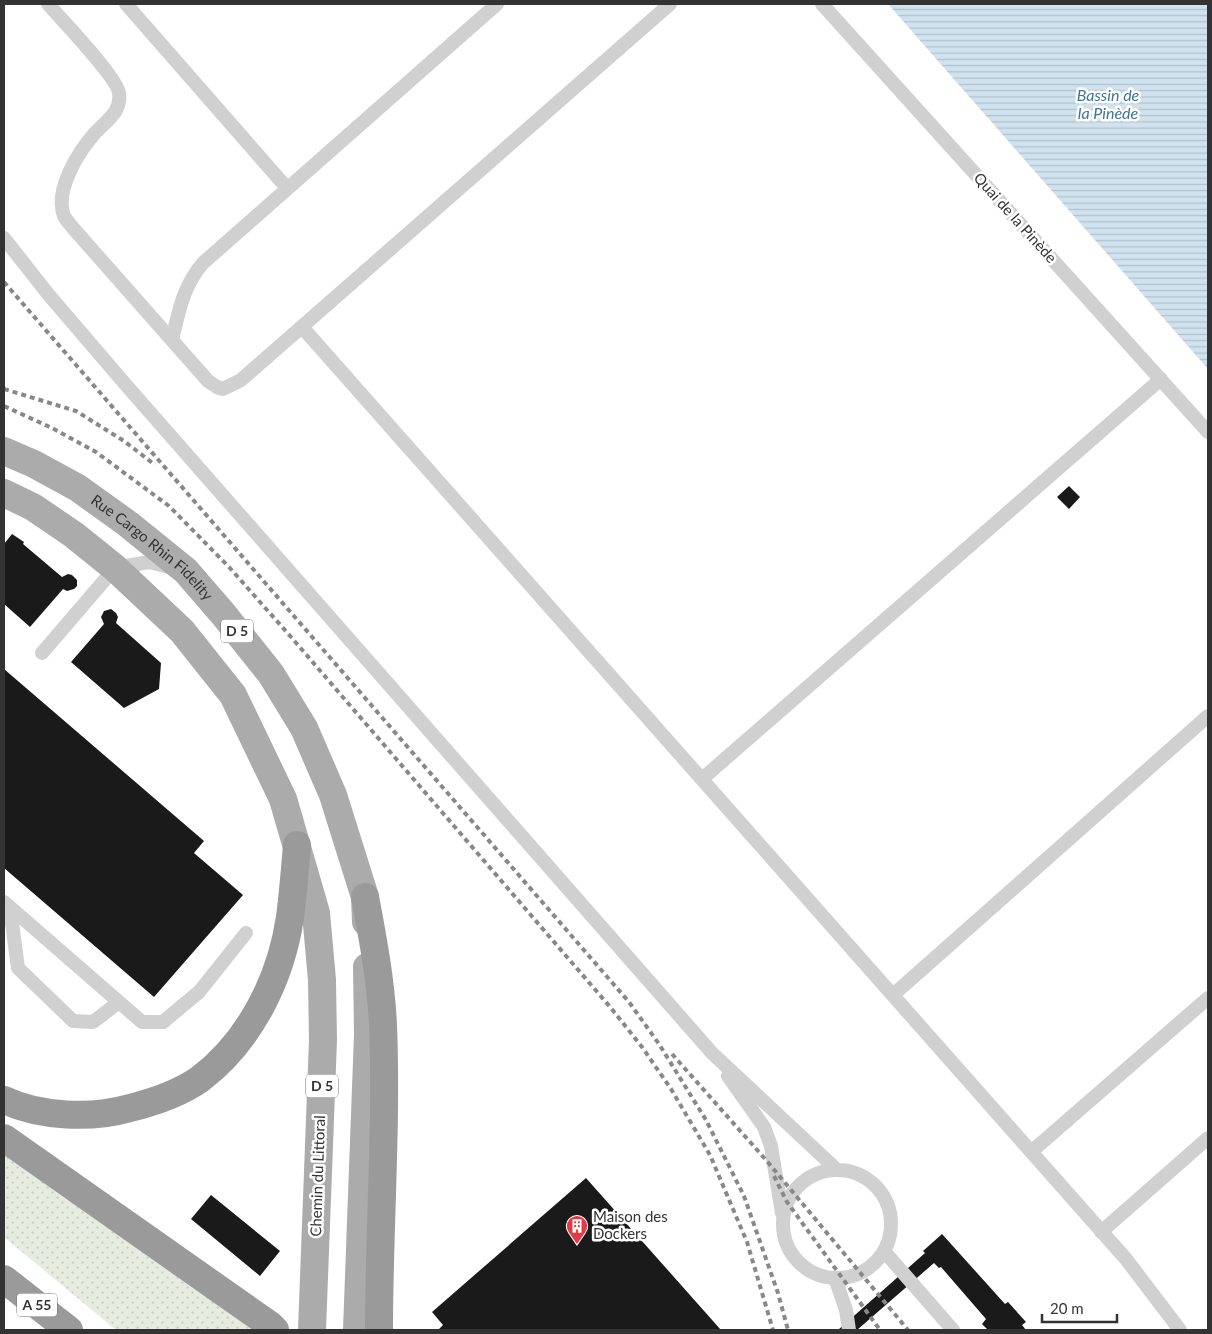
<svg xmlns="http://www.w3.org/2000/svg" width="1212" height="1334" font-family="Lato,sans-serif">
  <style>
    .grass { fill: url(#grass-dots) }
    .water { fill: url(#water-rules) }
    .building { fill: #1a1a1a }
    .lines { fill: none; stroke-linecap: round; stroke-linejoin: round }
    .lane { stroke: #d0d0d0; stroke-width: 14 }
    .primary { stroke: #ababab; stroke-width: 28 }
    .highway { stroke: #9a9a9a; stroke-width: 28 }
    .rail { stroke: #888; stroke-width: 4; stroke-dasharray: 5 4; stroke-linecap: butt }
    .labels { text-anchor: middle; stroke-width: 5; stroke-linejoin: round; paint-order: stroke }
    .shield { fill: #fff; stroke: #707070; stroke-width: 1 }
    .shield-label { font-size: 14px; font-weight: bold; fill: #333 }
    .street-label { font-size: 15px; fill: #333; stroke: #fff }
    .poi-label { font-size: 15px; fill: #333; stroke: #fff; text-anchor: start }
    .water-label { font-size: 16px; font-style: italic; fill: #3f7597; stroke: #fff }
  </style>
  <defs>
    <pattern id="grass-dots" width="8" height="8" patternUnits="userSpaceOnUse" patternTransform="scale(1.25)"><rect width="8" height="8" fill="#e6ecdf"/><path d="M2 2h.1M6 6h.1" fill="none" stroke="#c6cbc0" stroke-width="1.8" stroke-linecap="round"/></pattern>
    <pattern id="water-rules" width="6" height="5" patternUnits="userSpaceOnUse" patternTransform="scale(1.25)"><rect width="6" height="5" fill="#cfe2ee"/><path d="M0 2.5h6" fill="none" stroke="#b2c2cd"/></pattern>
  </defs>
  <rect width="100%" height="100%" fill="#fff"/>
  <!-- grass -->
  <path class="grass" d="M4 1153 212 1300 252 1330H116L4 1237Z"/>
  <!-- water -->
  <path class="water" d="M888 4H1208V369Z"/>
  <!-- building -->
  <path class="building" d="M1069 486 1080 497 1069 509 1057 497Z
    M12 534 24 542 23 544 62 577 68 574 72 575 77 580V586L74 589 67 591 63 589 30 627 4 604V544Z
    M111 609 116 613 118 617 116 623 161 663 159 689 124 708 71 662 104 624 101 617 104 611Z
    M4 669 204 841 194 853 243 895 154 997 4 868Z
    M586 1178 721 1330H438L443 1325 432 1312Z
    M211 1195 280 1251 260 1276 191 1219Z
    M942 1234 1005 1304 1008 1302 1026 1322 1022 1325 1026 1330H988L982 1324 986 1319 941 1267 939 1268 934 1263 857 1330H838L925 1253 923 1251Z"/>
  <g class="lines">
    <!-- lane -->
    <path class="lane" d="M48 4C61 19 117 77 119 93 122 112 106 121 95 133 79 151 54 190 64 216 66 220 70 224 73 228L208 381 217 387 223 389 241 380 670 4
      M126 4 287 188
      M822 4 1208 432
      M4 238 48 294 126 385 712 1053 836 1169
      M302 327 1126 1259 1180 1330
      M172 340C179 311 183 286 203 263L497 4
      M42 653 115 568 149 562 173 568
      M702 779 1161 379
      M4 902 119 1002 93 1022 73 1021 18 968 10 908
      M893 995 1208 716
      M119 1002 142 1022H163L199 992 246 933
      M728 1076 764 1127 771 1146 782 1213
      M1031 1152 1208 998
      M783 1224a54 54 0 1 1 108 0a54 54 0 1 1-108 0Z
      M1101 1232 1208 1138
      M884 1251 953 1330
      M835 1278 846 1310 849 1330"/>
    <!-- primary -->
    <g class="primary">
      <path id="s1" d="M4 451 34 464 78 488 128 524 186 571 224 615 271 674 304 728 333 795 365 897 366 922"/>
      <path d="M4 493 33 507 74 535 115 568 182 631 233 695 283 799 316 913 322 980 323 1040 312 1330"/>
      <path d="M357 1330 368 1034 367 967"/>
    </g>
    <!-- highway -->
    <path class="highway" d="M365 897C373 939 381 982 383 1025 387 1127 379 1229 379 1330
      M4 1100C40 1117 92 1119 130 1108 154 1102 179 1094 200 1079 250 1041 281 979 290 917 293 894 295 869 297 845
      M4 1138 270 1325 275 1330
      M4 1279 69 1330"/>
    <!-- rail -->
    <path class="rail" d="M4 282 629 1002 659 1044 706 1120 744 1196 778 1293 788 1330
      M4 389 76 411 124 441 155 465
      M4 406 52 428 96 452 169 506 229 567 291 637 611 1008 642 1047 671 1089 710 1155 747 1242 773 1330
      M672 1054 766 1160 908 1330
      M774 1176 787 1202 880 1330"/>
  </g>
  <!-- icons -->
  <defs>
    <g id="building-pin" transform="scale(1.125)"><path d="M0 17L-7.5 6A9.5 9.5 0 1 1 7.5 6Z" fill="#e63946" stroke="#fff"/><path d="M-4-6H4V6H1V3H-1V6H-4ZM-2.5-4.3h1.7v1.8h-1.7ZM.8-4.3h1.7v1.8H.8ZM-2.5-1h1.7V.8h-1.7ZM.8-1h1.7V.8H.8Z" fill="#fff"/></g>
  </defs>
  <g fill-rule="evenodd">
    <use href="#building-pin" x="577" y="1226"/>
  </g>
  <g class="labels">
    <!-- shield labels -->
    <g class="shield">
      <rect x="221" y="619.5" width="32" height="23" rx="4"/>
      <rect x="306" y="1074.5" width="32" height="23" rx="4"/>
      <rect x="17" y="1293.5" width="40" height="23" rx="4"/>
    </g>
    <g class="shield-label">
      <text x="237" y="636">D 5</text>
      <text x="322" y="1091">D 5</text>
      <text x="37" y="1310">A 55</text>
    </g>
    <!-- street labels -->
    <g class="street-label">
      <text transform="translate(1015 218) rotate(48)" y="5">Quai de la Pinède</text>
      <text dy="5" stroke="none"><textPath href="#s1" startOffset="178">Rue Cargo Rhin Fidelity</textPath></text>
      <text transform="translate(318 1176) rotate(-88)" y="5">Chemin du Littoral</text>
    </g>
    <!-- poi labels -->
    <g class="poi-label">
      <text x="593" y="1222">Maison des<tspan x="593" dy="17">Dockers</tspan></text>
    </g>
    <!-- water labels -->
    <g class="water-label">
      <text x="1108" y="101">Bassin de<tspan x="1108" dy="18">la Pinède</tspan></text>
    </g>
  </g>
  <!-- border -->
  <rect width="1212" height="1334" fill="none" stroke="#333333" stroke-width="10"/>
  <!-- scale -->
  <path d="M1042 1314v8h75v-8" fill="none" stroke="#333333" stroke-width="2.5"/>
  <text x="1050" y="1314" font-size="15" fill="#333333" stroke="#ffffff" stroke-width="4" paint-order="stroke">20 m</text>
</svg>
